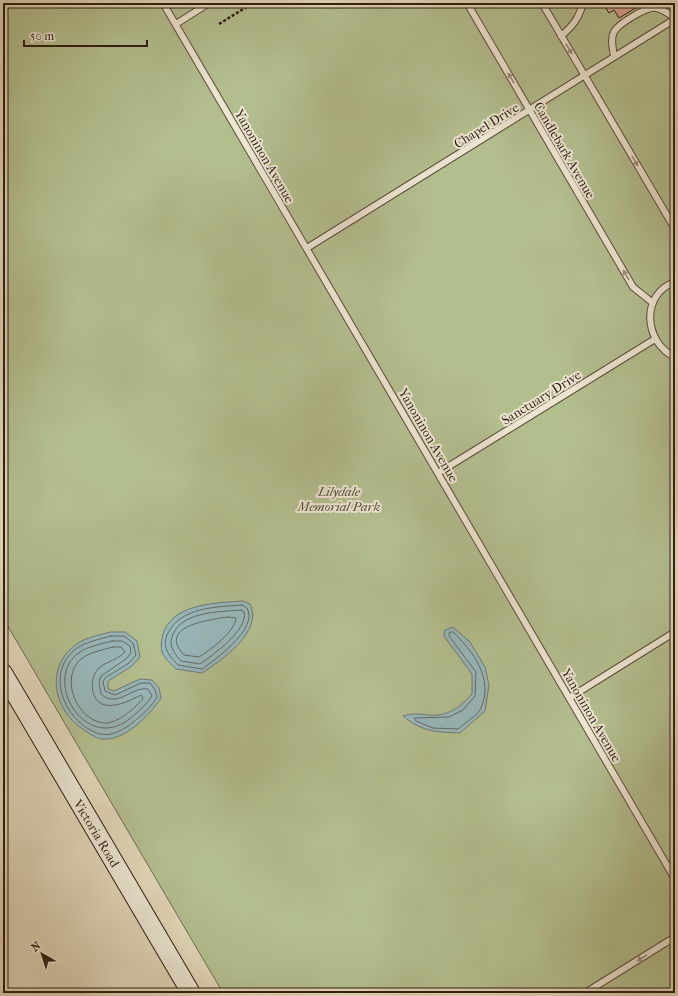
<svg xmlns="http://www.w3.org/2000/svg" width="678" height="996" font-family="'IM FELL French Canon',serif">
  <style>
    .green { fill: #b3be8f; stroke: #706e50 }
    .water { fill: #98b7ba; stroke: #6e7a76 }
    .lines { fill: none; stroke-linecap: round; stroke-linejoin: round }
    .shore { stroke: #636a65; stroke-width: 1 }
    .building { fill: #d6a18b; stroke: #2e1e10 }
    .service-casing { stroke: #5b4c3a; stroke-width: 8 }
    .secondary-casing { stroke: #2e1e10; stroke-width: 20 }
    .path { stroke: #2e1e10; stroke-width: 2.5; stroke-dasharray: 3 2; stroke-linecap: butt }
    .service { stroke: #ece5d2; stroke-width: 6 }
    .secondary { stroke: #ece5d2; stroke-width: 18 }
    .oneway { fill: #968b7b }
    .labels { text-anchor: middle; stroke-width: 4; stroke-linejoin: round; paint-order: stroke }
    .street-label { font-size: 13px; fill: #2e1e10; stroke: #ece5d2 }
    .park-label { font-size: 13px; font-style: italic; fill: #564e36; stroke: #ece5d2 }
  </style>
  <rect width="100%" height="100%" fill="#e1d7ba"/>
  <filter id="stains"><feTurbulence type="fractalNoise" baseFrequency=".005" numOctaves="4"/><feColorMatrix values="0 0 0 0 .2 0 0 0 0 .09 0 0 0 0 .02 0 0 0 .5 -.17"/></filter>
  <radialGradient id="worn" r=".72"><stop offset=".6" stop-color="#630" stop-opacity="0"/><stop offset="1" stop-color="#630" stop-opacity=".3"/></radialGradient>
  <!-- green -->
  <path class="green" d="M3 3H675V993H223L3 618Z"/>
  <!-- water -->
  <path class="water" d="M243 601 250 604C264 631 221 661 202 673L176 669C172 665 164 658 162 652 160 644 162 636 165 629 178 603 217 603 243 601Z
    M453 627 470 642 485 667 489 685 485 711 460 733C436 732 422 732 403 716 412 713 418 714 428 715 447 717 459 708 472 694V674L444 636 445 630Z
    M111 632H125L137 641 140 657 132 666 108 681V689L114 691 140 679 152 680 159 688 161 698C150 715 124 742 101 739 95 738 89 733 84 730 55 712 44 670 74 646 83 638 99 635 111 632Z"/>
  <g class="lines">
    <!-- shore -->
    <path class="shore" d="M242 605 247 608C259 628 216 659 202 669L178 665C169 656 161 646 168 633 181 607 216 607 242 605Z
      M241 610 244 612C249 629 213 655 200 664L181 661C173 652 168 645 173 634 184 611 219 612 241 610Z
      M227 617 236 618C235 632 210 650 199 657L184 655C157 626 209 620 227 617Z
      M453 632C473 651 494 679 481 708 478 715 465 723 458 729L433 728 416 721 414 718 449 717 463 710 475 696 476 672 449 636V633Z
      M111 636H124L133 643 136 655 129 663 105 678 103 682 105 691 115 695 141 683H150L155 690 157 697C152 706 145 712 137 719 128 727 113 737 101 734 97 734 91 730 87 728 61 711 47 670 77 648 86 642 100 639 111 636Z
      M112 641H122L130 646 131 653 126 659 101 676 99 682 101 694C117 709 132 686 148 689L152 696C147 704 140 710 133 716 86 758 40 678 80 652 89 646 102 644 112 641Z
      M113 647H121L125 652C117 661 101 662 95 673 92 679 92 686 93 692 99 716 128 702 141 695L143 698C137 707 116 725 103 723 78 719 62 684 77 663 85 653 102 650 113 647Z"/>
  </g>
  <!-- building -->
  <path class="building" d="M603 3H637L639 6 619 18 614 10 609 13Z"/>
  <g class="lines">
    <!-- service casing -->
    <g class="service-casing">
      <path id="service" d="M163 3 675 879
        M467 3 633 287 653 303
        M542 3 675 229
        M176 24 209 3
        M561 36C573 26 579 18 583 3
        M614 56C613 49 610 39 614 32 618 24 647 6 656 8 663 9 669 14 675 18
        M307 248 675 19
        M675 282C640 294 644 343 675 357
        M438 473 655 339
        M569 698 675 632
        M585 993 675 937"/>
    </g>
    <!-- secondary casing -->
    <g class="secondary-casing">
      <path id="secondary" d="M3 673 191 993"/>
    </g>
    <!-- path -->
    <path class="path" d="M219 24 253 3"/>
    <!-- service -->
    <use href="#service" class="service"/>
    <!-- secondary -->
    <use href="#secondary" class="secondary"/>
  </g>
  <!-- one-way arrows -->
  <defs><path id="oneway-solid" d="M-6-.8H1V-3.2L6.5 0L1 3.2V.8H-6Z"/></defs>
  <g class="oneway">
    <use href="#oneway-solid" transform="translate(569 49) rotate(59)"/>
    <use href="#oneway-solid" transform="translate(511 78) rotate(-120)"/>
    <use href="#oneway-solid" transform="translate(635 161) rotate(60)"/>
    <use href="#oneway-solid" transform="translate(626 275) rotate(-120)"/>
    <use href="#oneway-solid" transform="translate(642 958) rotate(148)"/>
  </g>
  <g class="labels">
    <!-- street labels -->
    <g class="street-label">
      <text transform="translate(486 125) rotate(-32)" y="5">Chapel Drive</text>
      <text transform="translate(565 150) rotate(60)" y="5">Candlebark Avenue</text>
      <text transform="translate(265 156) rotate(60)" y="5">Yanoninon Avenue</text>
      <text transform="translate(541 397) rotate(-32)" y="5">Sanctuary Drive</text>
      <text transform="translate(429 435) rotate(60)" y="5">Yanoninon Avenue</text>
      <text transform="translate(592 715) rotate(60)" y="5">Yanoninon Avenue</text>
      <text transform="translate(97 833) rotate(59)" y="5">Victoria Road</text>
    </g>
    <!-- park labels -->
    <g class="park-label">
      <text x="339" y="496">Lilydale<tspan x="339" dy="15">Memorial Park</tspan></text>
    </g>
  </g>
  <!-- margin -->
  <rect width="678" height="996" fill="none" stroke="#e1d7ba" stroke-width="16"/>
  <rect x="4" y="4" width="670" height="988" fill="none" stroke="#2e1e10" stroke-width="2"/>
  <rect x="8" y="8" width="662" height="980" fill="none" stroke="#2e1e10"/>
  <!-- north arrow -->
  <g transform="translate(42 954) rotate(321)" stroke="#ece5d2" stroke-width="3" paint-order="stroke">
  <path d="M0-3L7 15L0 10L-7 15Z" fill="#2e1e10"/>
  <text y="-6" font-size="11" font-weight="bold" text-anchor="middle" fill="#2e1e10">N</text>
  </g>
  <!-- scale -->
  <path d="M24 40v6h123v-6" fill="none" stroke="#2e1e10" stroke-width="2"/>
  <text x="30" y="40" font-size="12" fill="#2e1e10" stroke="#ece5d2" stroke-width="3" paint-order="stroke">50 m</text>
  <rect width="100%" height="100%" filter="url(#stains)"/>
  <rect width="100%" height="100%" fill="url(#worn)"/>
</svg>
